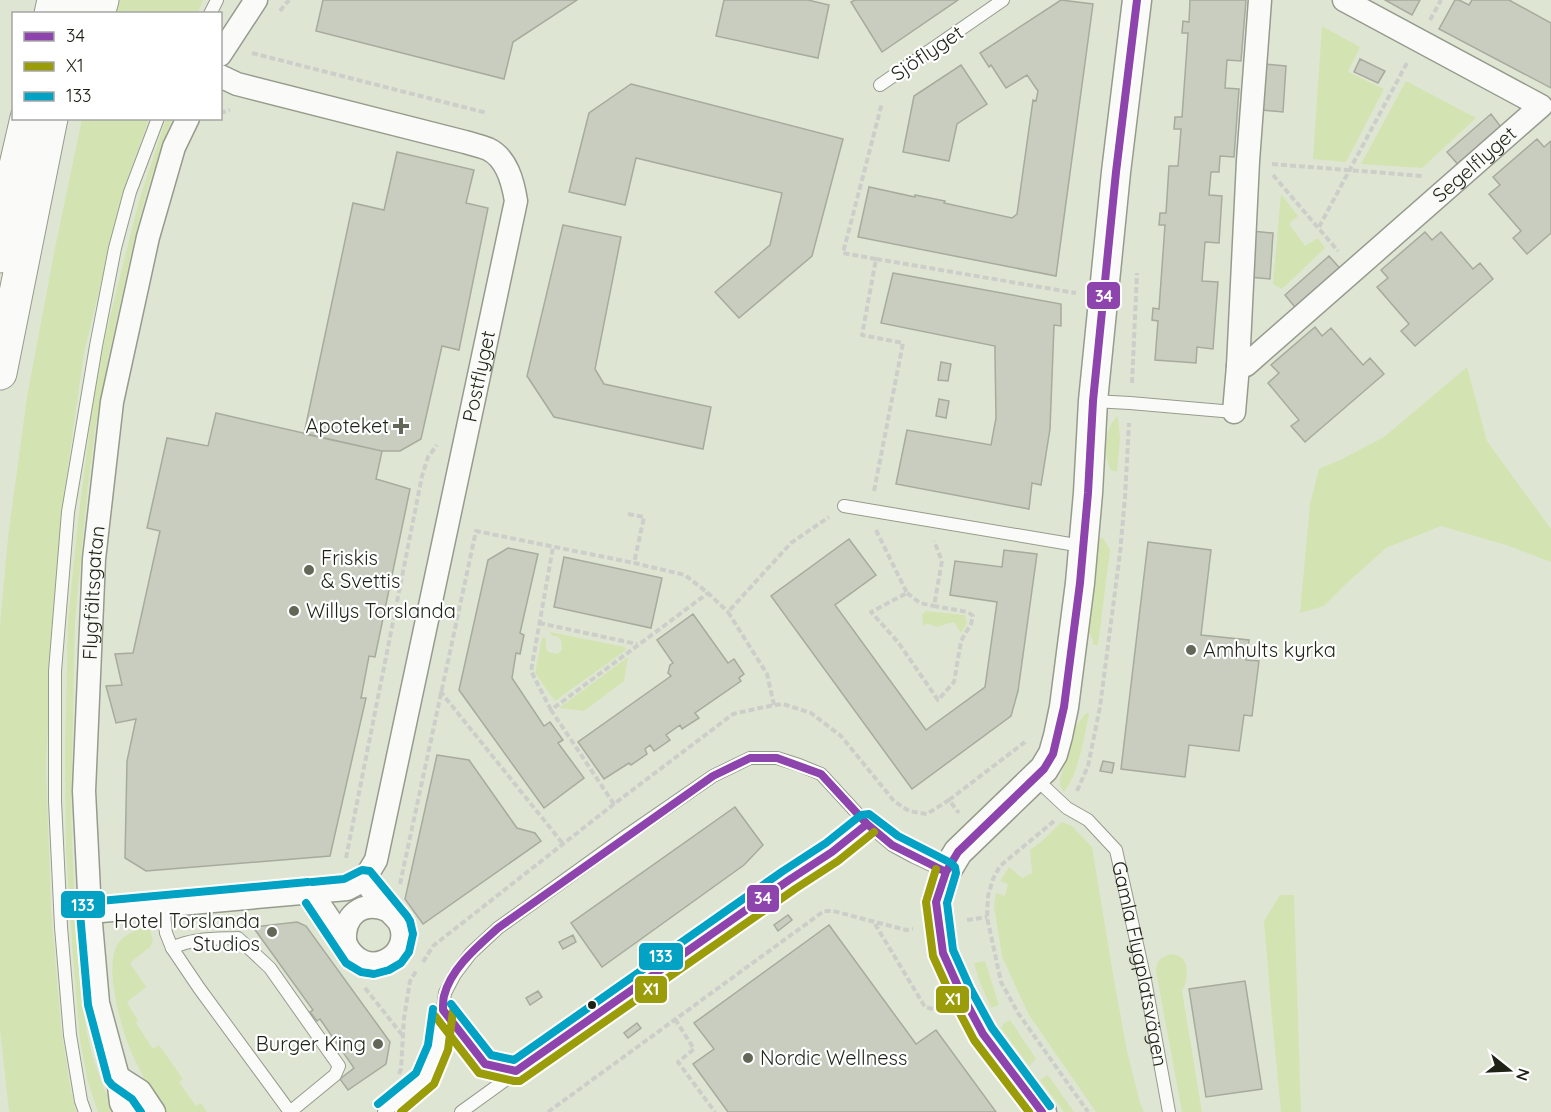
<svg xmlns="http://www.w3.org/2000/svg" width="1551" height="1112" font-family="Quicksand,sans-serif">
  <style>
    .green { fill: #d3e4b2 }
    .building { fill: #c9cdbf; stroke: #a6ab9d; stroke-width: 1.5 }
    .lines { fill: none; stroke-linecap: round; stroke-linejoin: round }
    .service-casing { stroke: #969b8d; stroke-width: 14 }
    .minor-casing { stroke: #969b8d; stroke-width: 25 }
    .tertiary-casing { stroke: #969b8d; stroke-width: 31 }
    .primary-casing { stroke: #969b8d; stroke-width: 35 }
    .path { stroke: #cccec9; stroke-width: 4; stroke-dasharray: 6 3; stroke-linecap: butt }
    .service { stroke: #fafbf8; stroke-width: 12 }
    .minor { stroke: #fafbf8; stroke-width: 22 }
    .tertiary { stroke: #fafbf8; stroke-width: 28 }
    .primary { stroke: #fafbf8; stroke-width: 33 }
    .bus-1-casing { stroke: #fff; stroke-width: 12 }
    .bus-2-casing { stroke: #fff; stroke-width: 12 }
    .bus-3-casing { stroke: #fff; stroke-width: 12 }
    .bus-1 { stroke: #8e44ad; stroke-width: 8 }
    .bus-2 { stroke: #9a9c0a; stroke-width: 8 }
    .bus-3 { stroke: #02a2c5; stroke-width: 8 }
    .poi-dot { fill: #626758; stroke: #fff; stroke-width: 2 }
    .bus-dot { fill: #1e2316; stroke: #fff; stroke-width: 2 }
    .labels { text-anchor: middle; stroke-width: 4.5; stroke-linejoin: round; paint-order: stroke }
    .street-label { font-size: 20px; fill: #1e2316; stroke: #fff }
    .poi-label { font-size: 20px; fill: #1e2316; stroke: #fff; text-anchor: start }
    .line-badge { stroke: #fff; stroke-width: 2 }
    .badge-label { font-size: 16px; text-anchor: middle; font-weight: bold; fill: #fff }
  </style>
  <rect width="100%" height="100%" fill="#dfe5d3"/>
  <!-- green -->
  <path class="green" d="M112 0H203L198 13 108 14Z
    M1322 26 1360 47 1348 72 1384 89 1346 162 1313 159Z
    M1406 81 1476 118 1422 168 1361 164Z
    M82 119H149L124 188 84 353 64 495 53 610 46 767 51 909 61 1027 70 1086 76 1112H9L0 1029V626L8 537 27 397 54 253Z
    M166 119H172L148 187 135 236 108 359 95 430 87 495 75 621 71 809 73 867 82 1002 87 1033 93 1058 104 1089 116 1112H98L88 1082 80 1040 73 956 66 849 65 752 68 620 78 522 92 410 106 333 139 201Z
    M1281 194 1298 216 1289 224 1305 246 1318 238 1325 248 1282 289 1273 284Z
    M1467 367 1487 441 1551 529V562L1506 545 1441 526 1386 548 1348 582 1324 606 1300 613 1310 504 1319 469 1342 459 1384 437Z
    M1118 416 1120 438 1117 472 1111 470C1103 456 1104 426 1118 416Z
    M1103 538 1110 550 1098 645H1093C1094 637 1088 634 1087 627L1099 539Z
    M925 611 965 615 967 624 961 633 954 622 936 627 929 624 923 625 922 615Z
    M550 632 625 647 626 650 555 701 535 673 542 638 545 637C547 642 544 647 548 652L557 654 562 650 561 640 557 636H552Z
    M628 657 624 681 584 711 559 708Z
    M1088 713 1089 714C1083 741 1080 768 1065 791H1063L1060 785V779L1067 756 1070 738 1073 729 1079 722 1085 714Z
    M1062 822 1072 826 1092 847 1113 974 1127 1051 1140 1103 1144 1112H1096L1029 1015 1015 985 1002 956 994 906 996 893 1005 896 1008 884 1000 881 1009 867 1022 878 1032 873 1030 850 1042 841Z
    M1280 895H1294L1301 1112H1281L1272 1018 1264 921Z
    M144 927 150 930 153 940 150 947 130 963 146 987 127 1002 138 1021 136 1023 153 1049 159 1045 183 1079 179 1082 196 1106 201 1103 207 1112H164C152 1094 142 1075 133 1056 122 1032 101 962 120 941 126 934 136 930 144 927Z
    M1171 954C1191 955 1189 977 1182 991L1202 1112H1182L1156 971C1157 960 1160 958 1171 954Z
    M985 961 999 1005 991 1008 979 980 974 963Z
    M1010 1020 1036 1059 1029 1066 1001 1028 1004 1023Z
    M1048 1075 1074 1112H1064L1040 1080Z"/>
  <!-- building -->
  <path class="building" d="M323 0H577L513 42 504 79 316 31Z
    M724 0H808L829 5 818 58 716 36Z
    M855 0H958L882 52 851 2Z
    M1061 0 1093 4 1056 276 858 237 869 187 915 197V195L945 201 944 203 1012 218 1017 214 1033 100 1036 101 1038 91 1027 75 1006 88 991 65 989 67 980 53Z
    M1190 0H1246L1241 61 1227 60 1225 88 1239 89 1234 157 1220 156 1219 172H1211L1209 195 1222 196 1219 243 1205 242 1202 281 1218 282 1213 349 1197 347 1196 363 1155 360 1158 321 1152 320 1153 308 1159 309 1165 225H1159L1160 213H1166L1169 166H1178L1181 129H1174L1175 117H1182L1188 33H1182L1183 21 1189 22Z
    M1385 0H1420L1412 15Z
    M1455 0H1459L1469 5 1472 0H1509L1551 23V88L1439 29Z
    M1360 59 1385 71 1378 83 1354 72Z
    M1265 64 1286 66 1283 112 1262 110Z
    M961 65 987 104 957 124 949 161 903 152 914 96Z
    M631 84 843 139 812 256 739 318 715 292 770 245 782 193 636 158 625 205 569 192 589 113Z
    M1491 114 1504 131 1461 168 1447 152Z
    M1537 139 1544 147 1551 141V233L1527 254 1513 238 1521 231 1489 194 1500 185 1493 177Z
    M397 152 474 170 466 203 488 208 459 350 442 346 421 439 400 451H382L304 434 353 203 384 210Z
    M563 225 621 237 595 369 604 384 711 407 703 449 554 417 527 376Z
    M1251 231 1273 233 1270 279 1248 277Z
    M1425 232 1432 240 1441 232 1473 269 1480 263 1493 279 1415 346 1401 331 1409 324 1377 287 1388 278 1381 270Z
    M1329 256 1344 273 1299 312 1285 295Z
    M893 273 1061 304V326L1054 325 1050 429 1041 485 1032 483 1029 509 896 484 907 430 991 445 996 418 995 356V346L881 323Z
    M1315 327 1322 336 1331 328 1363 365 1370 358 1384 374 1305 442 1291 426 1299 420 1268 383 1279 373 1271 365Z
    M941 362 951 364 948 381 938 380Z
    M939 399 949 401 946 418 936 416Z
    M216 413 382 451 376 479 410 489 375 657 369 656 361 698H366L330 856 146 871 125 858 127 761 136 719 116 723 106 686 122 685 115 654 133 653 160 531 147 528 167 438 208 446Z
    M849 539 876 575 835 605 926 730 985 687 997 602 950 595 955 561 1002 567 1004 550 1037 554 1018 691 1011 716 912 789 771 596Z
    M1148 542 1211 550 1201 635 1249 640 1246 660 1259 661 1252 716 1244 715 1239 751 1189 745 1185 777 1121 769Z
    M508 548 538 554 520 633 524 635 520 654 516 653 512 678 544 726 550 722 563 740 558 743 584 778 544 808 459 690 488 560Z
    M564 557 662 578 651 628 554 607Z
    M693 614 728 663 734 659 744 674 739 678 741 681 695 713 699 718 682 729 680 725 666 735 670 740 654 751 650 745 645 749 647 754 631 765 629 763 604 779 578 742 671 676 668 673 670 665 673 663 657 640Z
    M437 755 469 760 517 828 535 833 541 841 423 924 405 899Z
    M1103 761 1114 763 1112 773 1100 771Z
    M735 807 763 845 744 865 602 967 571 923Z
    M788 915 792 920 778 931 774 925Z
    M297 922 306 926 390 1042 386 1064 348 1090 340 1079 354 1068 320 1019 317 1021 310 1012 313 1010 253 927Z
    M829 925 916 1044 936 1030 996 1112H728L693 1064 714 1049 694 1023Z
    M573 935 576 942 563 949 559 942Z
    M1245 981 1262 1089 1206 1097 1189 989Z
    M538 991 542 997 530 1005 526 998Z
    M637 1023 641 1028 628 1038 624 1033Z"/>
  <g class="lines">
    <!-- service casing -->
    <g class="service-casing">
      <g id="service">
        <path d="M210 14 217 0"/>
        <path d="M880 85 1003 0"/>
        <path d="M1093 401 1130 403 1234 412"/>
        <path d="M844 506 1082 546"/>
        <path id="s1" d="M1036 779 1067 808 1088 820 1116 850 1145 980 1169 1112"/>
        <path d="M163 906 166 933 172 948 199 988 290 1112"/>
        <path d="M172 948C192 938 215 939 238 938L270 968 339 1066 335 1075 290 1112"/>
        <path d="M443 1010 485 1064 516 1071"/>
        <path d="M85 1112 81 1101 70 1035 61 927 55 801V671L68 512 96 346 115 248 130 192 158 118"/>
        <path d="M384 1112 406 1095 425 1079 438 1048 445 993 455 974 471 953 498 928 623 838 713 776 750 758H777L799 765 821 774 867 824 892 845 914 857 946 872"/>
        <path d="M461 1112 561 1040 832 852 867 824"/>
      </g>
    </g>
    <!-- minor casing -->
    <g class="minor-casing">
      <g id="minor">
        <path d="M220 55 256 0"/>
        <path id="s2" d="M1238 366 1246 365 1541 106 1344 0"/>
        <path d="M1234 412 1238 366 1248 161 1260 0"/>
        <path d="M311 892 345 942C363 984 414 957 400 924 397 918 392 915 388 910 379 901 372 890 364 880"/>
        <path id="s3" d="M90 912 347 889 364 880 376 860 516 201C513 182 507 158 488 149 481 146 472 144 465 142L237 84 220 76"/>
        <path d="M345 942C343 915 362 900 387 910"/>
        <path d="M118 1077 140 1091 154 1112"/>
        <path id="s4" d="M126 1112 121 1103 118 1077 98 1003 90 912 84 791 94 559 112 402 148 237 174 147 188 118"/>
      </g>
    </g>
    <!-- tertiary casing -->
    <g class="tertiary-casing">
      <path id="tertiary" d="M1042 1112 983 1034 961 993 943 953 936 902 946 872 958 852 1044 769 1053 754 1058 736 1064 707 1080 583 1088 493 1093 401 1116 172 1137 0"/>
    </g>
    <!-- primary casing -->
    <g class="primary-casing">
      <path id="primary" d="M51 14 54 0
        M74 14 78 0
        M98 14 102 0
        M0 256 11 187 27 118
        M0 373 51 118"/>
    </g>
    <!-- path -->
    <path class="path" d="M280 11 289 0
      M1430 20 1441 0
      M252 53 487 113
      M220 113 230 110
      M1272 164 1423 176
      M1273 175 1338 251
      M1319 227 1408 61
      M876 259 843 253 882 103
      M1132 383 1137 273
      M874 491 903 343 862 335 876 259 1076 293
      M628 514 644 517 634 563
      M876 530 907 593 871 612 898 642 938 700 954 682 961 641 971 624 973 616 968 612 934 606 942 561 934 541
      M907 593 920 603 934 606
      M539 623 637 644
      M440 691 564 845
      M774 705 767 674 728 612 791 543 829 517
      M551 710 531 671 553 547
      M1077 791 1088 766 1100 707 1120 553 1125 497 1129 423
      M949 800 1025 742
      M614 804 551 710 708 593
      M1054 821 1000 866 993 879 988 896 987 917 1001 982 1018 1013 1088 1112
      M346 858 422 476 428 457 437 445
      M400 884 476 531 634 563 685 575 708 593 728 612
      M967 920 987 917
      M875 924 925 1007 937 1010
      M423 962 433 946 614 804 733 714 764 707 783 704 811 713 841 736 894 801 909 811 927 814 949 800 959 813
      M365 988 403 1036
      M675 1019 694 1049 678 1062 715 1112
      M399 1074 401 1069 404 1018 410 981 417 970
      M548 1112 824 911H833L906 930 913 929"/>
    <!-- service -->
    <use href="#service" class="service"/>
    <!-- minor -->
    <use href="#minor" class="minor"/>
    <!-- tertiary -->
    <use href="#tertiary" class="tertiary"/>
    <!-- primary -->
    <use href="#primary" class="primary"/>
    <!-- bus-1 casing -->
    <g class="bus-1-casing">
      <path id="bus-1" d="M750 758H777L821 774 867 824 832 852 789 880 516 1071 485 1064 443 1010C443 1005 443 1000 444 996 451 968 478 946 498 928L713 776Z
        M867 824 892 845 946 872
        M1042 1112 983 1034 961 993 943 953 936 902 946 872 958 852 1044 769 1053 754 1064 707 1080 583 1088 493 1093 401 1116 172 1137 0"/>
    </g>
    <!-- bus-2 casing -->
    <g class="bus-2-casing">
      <path id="bus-2" d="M936 869 926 902 933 956 952 998 974 1040 1029 1112
        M435 1016 479 1073 514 1081H520L795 889 838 861 874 832
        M401 1112 434 1084 448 1050 453 1011"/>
    </g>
    <!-- bus-3 casing -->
    <g class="bus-3-casing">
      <path id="bus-3" d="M306 903 346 963 361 972 374 974 389 970 401 963 409 952 413 934 410 921 407 916 370 871 362 870 344 879 312 882
        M451 1004 491 1055 514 1060 783 871 826 843 861 815 869 814 898 836 951 863 955 867 956 873 947 903 953 950 970 988 992 1028 1050 1106
        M378 1104 416 1073 428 1045 433 1009
        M141 1112 132 1099 112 1085 108 1080 88 1005 80 913 81 906 89 902 308 882"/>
    </g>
    <!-- bus-1 -->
    <use href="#bus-1" class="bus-1"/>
    <!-- bus-2 -->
    <use href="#bus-2" class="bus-2"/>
    <!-- bus-3 -->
    <use href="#bus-3" class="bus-3"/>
  </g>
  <!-- markers -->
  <g class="poi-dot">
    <path d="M398 417h6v6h6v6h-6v6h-6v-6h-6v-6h6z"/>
    <circle cx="309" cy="570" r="6"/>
    <circle cx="294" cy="611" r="6"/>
    <circle cx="1191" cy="650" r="6"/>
    <circle cx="272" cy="932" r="6"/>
    <circle cx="378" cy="1044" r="6"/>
    <circle cx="748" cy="1058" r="6"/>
  </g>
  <circle class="bus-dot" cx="592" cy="1005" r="5"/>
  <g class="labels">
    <!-- street labels -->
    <g class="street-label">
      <text transform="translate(927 53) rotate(-34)" y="7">Sjöflyget</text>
      <text dy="7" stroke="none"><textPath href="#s2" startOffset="312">Segelflyget</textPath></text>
      <text dy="7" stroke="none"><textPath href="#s3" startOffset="795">Postflyget</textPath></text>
      <text dy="7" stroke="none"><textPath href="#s4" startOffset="524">Flygfältsgatan</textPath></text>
      <text dy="7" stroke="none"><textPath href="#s1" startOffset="224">Gamla Flygplatsvägen</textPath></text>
    </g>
    <!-- poi labels -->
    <g class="poi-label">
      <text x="389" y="433" text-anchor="end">Apoteket</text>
      <text x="321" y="565">Friskis<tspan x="321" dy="23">&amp; Svettis</tspan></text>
      <text x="306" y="618">Willys Torslanda</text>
      <text x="1203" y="657">Amhults kyrka</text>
      <text x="260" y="928" text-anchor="end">Hotel Torslanda<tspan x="260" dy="23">Studios</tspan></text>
      <text x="366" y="1051" text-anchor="end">Burger King</text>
      <text x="760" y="1065">Nordic Wellness</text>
    </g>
  </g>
  <g class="line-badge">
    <rect x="1086" y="281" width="35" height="29" rx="6" fill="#8e44ad"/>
    <rect x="746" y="884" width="34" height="29" rx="6" fill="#8e44ad"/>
    <rect x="60" y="890" width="46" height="29" rx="6" fill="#02a2c5"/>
    <rect x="638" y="942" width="46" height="29" rx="6" fill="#02a2c5"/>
    <rect x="634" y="975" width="34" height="29" rx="6" fill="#9a9c0a"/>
    <rect x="935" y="985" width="35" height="29" rx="6" fill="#9a9c0a"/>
  </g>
  <g class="badge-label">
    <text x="1104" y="302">34</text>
    <text x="763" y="904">34</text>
    <text x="83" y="911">133</text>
    <text x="661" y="962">133</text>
    <text x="651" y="995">X1</text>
    <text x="953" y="1005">X1</text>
  </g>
  <!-- legend -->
  <rect x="12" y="12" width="210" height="108" fill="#ffffff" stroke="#a5a7a2" stroke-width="1.5"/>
  <rect x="24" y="32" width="30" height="9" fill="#8e44ad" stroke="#a5a7a2" stroke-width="1.5"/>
  <text x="66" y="42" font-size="18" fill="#1e2316">34</text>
  <rect x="24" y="62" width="30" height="9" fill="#9a9c0a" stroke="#a5a7a2" stroke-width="1.5"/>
  <text x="66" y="72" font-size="18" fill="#1e2316">X1</text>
  <rect x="24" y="92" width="30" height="9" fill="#02a2c5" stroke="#a5a7a2" stroke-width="1.5"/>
  <text x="66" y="102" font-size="18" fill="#1e2316">133</text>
  <!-- north arrow -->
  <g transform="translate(1509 1070) rotate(108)" stroke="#ffffff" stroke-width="4.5" paint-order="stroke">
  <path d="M0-4.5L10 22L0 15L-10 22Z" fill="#1e2316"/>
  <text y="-9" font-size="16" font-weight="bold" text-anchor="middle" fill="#1e2316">N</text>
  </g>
</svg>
